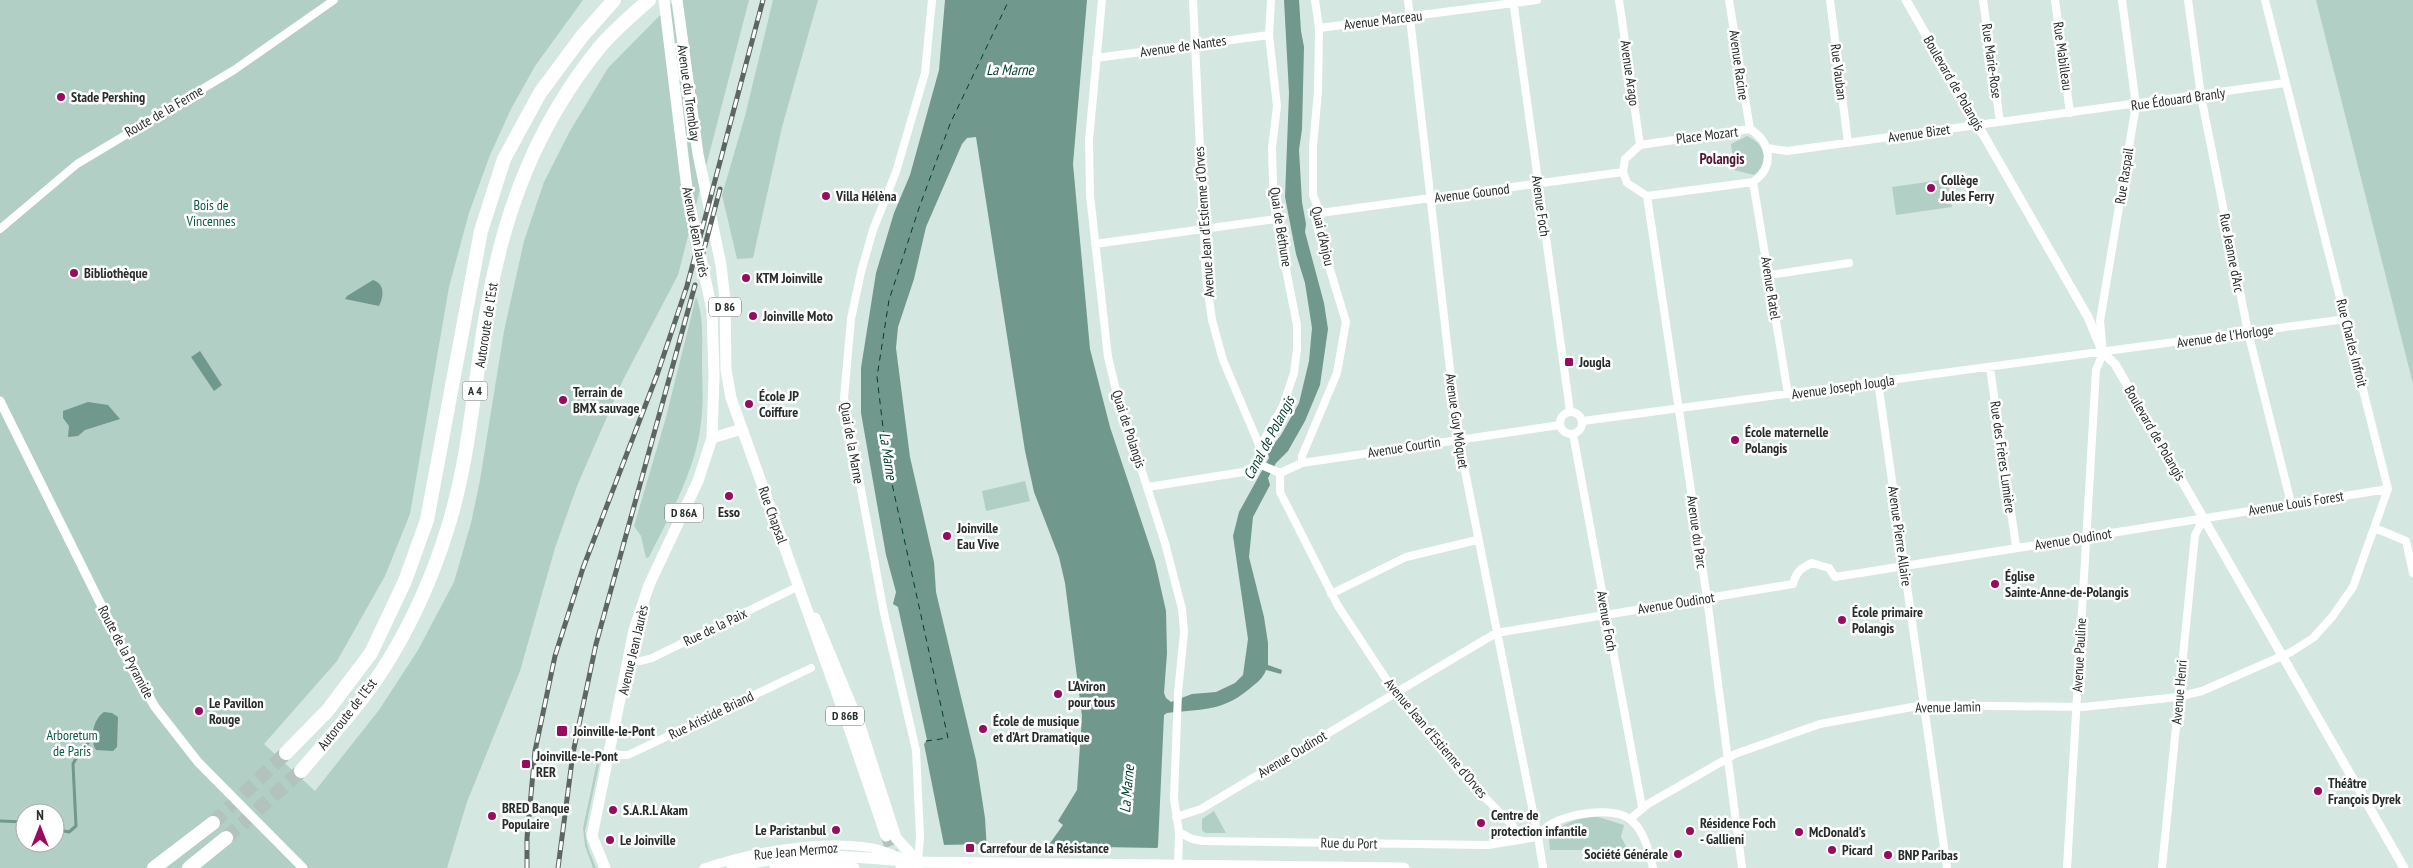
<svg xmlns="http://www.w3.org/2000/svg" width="2413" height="868" font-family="'PT Sans Narrow',sans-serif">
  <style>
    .green { fill: #b1cfc5; fill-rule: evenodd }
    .water { fill: #71988c }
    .pier { fill: #d5e7e1 }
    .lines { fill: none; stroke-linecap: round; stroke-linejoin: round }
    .stream { stroke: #71988c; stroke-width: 3 }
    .ferry { stroke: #013e31; stroke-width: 1; stroke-dasharray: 6 5; stroke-linecap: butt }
    .primary-tunnel { stroke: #b2c2bc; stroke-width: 11; stroke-dasharray: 11 5.5; stroke-linecap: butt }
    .motorway-tunnel { stroke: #b2c2bc; stroke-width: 14; stroke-dasharray: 14 7; stroke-linecap: butt }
    .minor { stroke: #fff; stroke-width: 8 }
    .tertiary { stroke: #fff; stroke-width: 9 }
    .primary { stroke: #fff; stroke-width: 11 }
    .motorway { stroke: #fff; stroke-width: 14 }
    .rail-casing { stroke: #5c6763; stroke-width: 5 }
    .rail { stroke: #fff; stroke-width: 3; stroke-dasharray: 9; stroke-linecap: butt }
    .poi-dot { fill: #990b5e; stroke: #fff; stroke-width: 2 }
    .labels { text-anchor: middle; stroke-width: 5; stroke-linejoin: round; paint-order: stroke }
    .shield { fill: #fff; stroke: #676c6a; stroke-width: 1 }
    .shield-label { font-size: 12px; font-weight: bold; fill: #262d2a }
    .street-label { font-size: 14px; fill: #262d2a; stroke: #fff }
    .poi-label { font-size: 14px; font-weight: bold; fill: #262d2a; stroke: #fff; text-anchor: start }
    .park-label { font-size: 14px; fill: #085a48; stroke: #fff }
    .water-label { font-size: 15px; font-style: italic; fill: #013e31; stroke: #fff }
    .neighbourhood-label { font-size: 15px; font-weight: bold; fill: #531334; stroke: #fff }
  </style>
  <rect width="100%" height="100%" fill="#d5e7e1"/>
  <!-- green -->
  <path class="green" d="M0 0H583L535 66 511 109 490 155 469 213 449 287 410 514 385 576 337 661 264 744 315 791 379 710 418 650 454 582 471 523 480 480 504 331 524 241 544 182 570 131 608 68 675 0H749L678 275 623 380 577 486 555 548 520 671 467 802 447 868H0ZM25 813H55V843H25Z
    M773 0H818L782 127 753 258 737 259 722 195 745 116Z
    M2316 0H2413V384Z
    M1747 136C1765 144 1771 162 1754 175L1734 170 1731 144Z
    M1948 179 1952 207 1896 215 1892 187Z
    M696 297C704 316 702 341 702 361 702 381 704 402 701 422 697 467 669 517 649 557L646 558 641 536 634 526 665 421Z
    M1025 481 1030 501 986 511 982 491Z
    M597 762 599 764 585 831 588 848 596 868H593L585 846 583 828Z
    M1214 811 1226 833H1205L1202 830V819Z
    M1598 817 1624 825 1621 837 1628 850H1550L1549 839C1559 823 1580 817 1598 817Z"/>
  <!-- water -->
  <path class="water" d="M945 0H1087L1073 164 1090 349 1110 427 1155 562 1166 611 1167 653 1164 693 1166 698 1171 702 1192 694 1216 692 1235 683 1243 675 1248 639 1233 536 1239 512 1269 458 1267 448 1274 444 1281 435 1299 403 1309 361 1312 328 1305 283 1296 254 1285 197 1289 93 1284 0H1299L1301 31 1304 47 1302 129 1299 150 1302 202 1306 224 1305 232 1324 303 1328 329 1320 385 1305 421 1288 451 1276 463 1268 478 1270 485 1253 517 1249 557 1264 617 1268 643V665L1282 670 1281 674 1266 670C1263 679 1255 684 1248 690 1221 712 1200 709 1167 713L1164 715 1157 868 1048 846 1063 825 1058 821 1077 790 1082 716 1065 583 1059 557 1034 492 1025 451 976 137 967 138 962 144 926 227 914 279 898 327 896 348 910 457 934 562 936 592 976 760 985 818 988 868 944 845 924 744 927 740 898 607 893 604 896 592 886 555 861 413V368L876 273 894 213 910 175 939 70Z
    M373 280C385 284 384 296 379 306L345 299 347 296Z
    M200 351 222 385 214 391 191 357Z
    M88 402 108 405 120 419 85 430 78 436 68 437 69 426 63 418V411Z
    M104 712 112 713 118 717 117 747 113 751 96 750C89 740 93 719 104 712Z"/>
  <!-- pier -->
  <path class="pier" d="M989 844 990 868H942L941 845Z
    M1045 846 1157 848 1159 846V868H1045Z"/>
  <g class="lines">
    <!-- stream -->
    <path class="stream" d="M0 821 25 822
      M55 829 69 832 76 826 73 764 80 751 92 739"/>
    <!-- ferry -->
    <path class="ferry" d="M926 741 948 738 887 461 877 377 889 300 919 208 950 124 1009 0"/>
    <!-- primary-tunnel -->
    <path class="primary-tunnel" d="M886 836 896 862"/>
    <!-- motorway-tunnel -->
    <path class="motorway-tunnel" d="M213 823 286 753
      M226 838 301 771"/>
    <!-- minor -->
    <path class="minor" d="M1102 0 1089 140 1090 195 1108 357 1117 394 1165 543 1182 609 1184 632 1178 693 1174 799 1179 832 1178 868
      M1193 0 1206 278 1212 320 1223 360 1260 447 1259 464
      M1513 0 1570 411
      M1619 0 1640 145
      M1729 0 1750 129
      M1830 0 1848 143
      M1983 0 2000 122
      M2055 0 2070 113
      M2188 0 2201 96 2248 332 2291 503
      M1319 28 1537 0
      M1096 58 1269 35
      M1750 129C1771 142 1775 167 1753 182L1647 196 1627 183 1623 172 1625 159 1640 145Z
      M1767 148 1787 151 2285 83
      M1753 182 1788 394
      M1647 196 1707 598 1742 868
      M1320 213 1623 172
      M0 229 77 164 234 70 334 0
      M1095 244 1276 219
      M1770 275 1849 263
      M1990 368 2016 546
      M1878 382 1947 868
      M1560 423a11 11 0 1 1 22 0a11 11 0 1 1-22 0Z
      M1583 421 2346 319
      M1573 434 1642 807
      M1260 447 1283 406 1294 373 1297 349V325L1276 219 1273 183 1272 148 1277 106 1269 35 1271 0
      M1302 463V456L1337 373 1346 322 1318 230 1320 213 1313 195V147L1318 91 1319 28 1315 0
      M1259 464 1280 473
      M1280 473V492L1338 606 1392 688 1457 769 1512 825 1521 839
      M1280 473 1302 463 1560 425
      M1148 487 1243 472 1259 464
      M2375 528 2406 541 2413 573
      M1331 594 1406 557 1477 540
      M629 659 641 661 652 658 799 586
      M609 755H628L811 668
      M1176 817 1201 809 1496 633 1793 584C1796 572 1801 568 1812 563L1829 568 1835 577 2388 489
      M1630 819 1648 804 1735 754 1820 724 1923 705 2083 707 2178 697 2202 691 2291 652 2313 638 2332 617 2353 587 2388 489 2265 0
      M1179 832 1192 839 1203 841 1488 845 1538 837 1457 431 1408 0
      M918 862 920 837 916 750 884 613 844 398 851 319 861 272 873 230 896 172 925 73 932 0
      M1543 868 1538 837C1541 834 1544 829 1548 826 1566 813 1617 805 1633 822 1645 833 1649 853 1653 868
      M2067 868 2096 370 2103 353 2100 321 2136 105 2122 0
      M2162 868 2195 535 2204 518"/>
    <!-- tertiary -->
    <path class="tertiary" d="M1906 0 2088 317 2103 353 2115 364 2404 868
      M0 401 126 655 155 707 198 762 303 868
      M704 868C752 852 816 840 866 847 879 848 891 854 903 858"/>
    <!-- primary -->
    <path class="primary" d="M677 0 698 154 721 265 725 300 726 370 731 398 845 716 886 836
      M712 438 742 429
      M815 618 860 726 896 838 918 862 917 868
      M605 868 592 836 634 630 649 585 698 481 712 438 714 376 712 310 688 197 664 0
      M732 868C792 851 853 856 913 862
      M775 868 813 864 854 868
      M901 868 918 862 1404 868"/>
    <!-- motorway -->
    <path class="motorway" d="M286 753 328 710 371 653 405 581 427 520 481 231 504 159 540 93 583 35 614 0
      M301 771C330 737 361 704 385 666 412 623 433 576 448 527 470 456 474 382 487 309 504 211 536 126 599 48 613 31 632 15 649 0
      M154 868 213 823
      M189 868 226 838"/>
    <!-- rail casing -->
    <g class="rail-casing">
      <path id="rail" d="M699 268 720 189
        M527 868V838L535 751 555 656 583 568 657 375 687 286 763 0
        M558 868 573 753 596 644 695 285"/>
    </g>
    <!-- rail -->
    <use href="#rail" class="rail"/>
  </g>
  <!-- markers -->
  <g class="poi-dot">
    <circle cx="61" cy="97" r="5"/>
    <circle cx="1931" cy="188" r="5"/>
    <circle cx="826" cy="196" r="5"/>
    <circle cx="74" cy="273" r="5"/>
    <circle cx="746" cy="278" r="5"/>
    <circle cx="753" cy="316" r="5"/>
    <rect x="1564" y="357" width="10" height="10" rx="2.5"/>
    <circle cx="563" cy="400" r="5"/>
    <circle cx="749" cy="404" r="5"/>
    <circle cx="1735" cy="440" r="5"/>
    <circle cx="729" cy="496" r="5"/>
    <circle cx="947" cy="536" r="5"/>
    <circle cx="1995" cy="584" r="5"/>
    <circle cx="1842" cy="620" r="5"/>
    <circle cx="1058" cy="694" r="5"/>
    <circle cx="199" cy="711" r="5"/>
    <circle cx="983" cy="729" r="5"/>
    <rect x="556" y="725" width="12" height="12" rx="2.5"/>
    <rect x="521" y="759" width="10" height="10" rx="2.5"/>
    <circle cx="2318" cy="791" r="5"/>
    <circle cx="613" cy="810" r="5"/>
    <circle cx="492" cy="816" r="5"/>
    <circle cx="1481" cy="823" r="5"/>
    <circle cx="836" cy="830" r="5"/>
    <circle cx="1690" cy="831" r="5"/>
    <circle cx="1799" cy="832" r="5"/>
    <circle cx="610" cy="840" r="5"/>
    <rect x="965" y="843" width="10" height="10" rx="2.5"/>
    <circle cx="1832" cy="850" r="5"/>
    <circle cx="1678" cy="854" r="5"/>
    <circle cx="1888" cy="855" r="5"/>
  </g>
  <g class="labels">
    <!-- shield labels -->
    <g class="shield">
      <rect x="709" y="297.5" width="32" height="19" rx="4"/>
      <rect x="462.5" y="381.5" width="25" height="19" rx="4"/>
      <rect x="665" y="503.5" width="38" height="19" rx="4"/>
      <rect x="826" y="706.5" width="38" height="19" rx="4"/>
    </g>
    <g class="shield-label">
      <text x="725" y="311">D 86</text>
      <text x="475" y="395">A 4</text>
      <text x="684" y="517">D 86A</text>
      <text x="845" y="720">D 86B</text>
    </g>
    <!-- street labels -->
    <g class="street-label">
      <text transform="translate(1383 20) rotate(-7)" y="5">Avenue Marceau</text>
      <text transform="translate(1183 46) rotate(-8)" y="5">Avenue de Nantes</text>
      <text transform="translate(2063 56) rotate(82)" y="5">Rue Mabilleau</text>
      <text transform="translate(1992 61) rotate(82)" y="5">Rue Marie-Rose</text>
      <text transform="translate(1739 65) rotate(82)" y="5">Avenue Racine</text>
      <text transform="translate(1839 72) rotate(83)" y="5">Rue Vauban</text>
      <text transform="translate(1630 73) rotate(82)" y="5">Avenue Arago</text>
      <text transform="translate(1954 83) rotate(60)" y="5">Boulevard de Polangis</text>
      <text transform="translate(689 93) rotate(82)" y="5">Avenue du Tremblay</text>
      <text transform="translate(2178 99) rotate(-8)" y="5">Rue Édouard Branly</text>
      <text transform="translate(164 111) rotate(-30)" y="5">Route de la Ferme</text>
      <text transform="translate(1919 133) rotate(-8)" y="5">Avenue Bizet</text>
      <text transform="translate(1707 135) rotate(-7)" y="5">Place Mozart</text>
      <text transform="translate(2124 176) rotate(-81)" y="5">Rue Raspail</text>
      <text transform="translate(1472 193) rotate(-7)" y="5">Avenue Gounod</text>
      <text transform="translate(1541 206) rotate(82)" y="5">Avenue Foch</text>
      <text transform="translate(1204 222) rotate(-94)" y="5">Avenue Jean d'Estienne d'Orves</text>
      <text transform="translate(1281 227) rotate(81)" y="5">Quai de Béthune</text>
      <text transform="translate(696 232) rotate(79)" y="5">Avenue Jean Jaurès</text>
      <text transform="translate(1323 236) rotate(77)" y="5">Quai d'Anjou</text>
      <text transform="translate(2232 253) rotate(79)" y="5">Rue Jeanne d'Arc</text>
      <text transform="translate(1771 288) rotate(81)" y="5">Avenue Ratel</text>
      <text transform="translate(486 325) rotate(-81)" y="5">Autoroute de l’Est</text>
      <text transform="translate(2225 336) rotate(-8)" y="5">Avenue de l'Horloge</text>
      <text transform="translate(2352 343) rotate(76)" y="5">Rue Charles Infroit</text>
      <text transform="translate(1843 387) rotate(-8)" y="5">Avenue Joseph Jougla</text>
      <text transform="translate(1457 421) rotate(82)" y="5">Avenue Guy Môquet</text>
      <text transform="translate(1129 429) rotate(72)" y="5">Quai de Polangis</text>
      <text transform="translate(2155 433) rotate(60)" y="5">Boulevard de Polangis</text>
      <text transform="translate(852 443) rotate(80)" y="5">Quai de la Marne</text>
      <text transform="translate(1404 447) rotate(-9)" y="5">Avenue Courtin</text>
      <text transform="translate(2003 457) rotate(82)" y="5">Rue des Frères Lumière</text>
      <text transform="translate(2296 503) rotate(-9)" y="5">Avenue Louis Forest</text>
      <text transform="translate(773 515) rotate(70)" y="5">Rue Chapsal</text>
      <text transform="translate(1697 532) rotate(82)" y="5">Avenue du Parc</text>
      <text transform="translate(1900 536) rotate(82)" y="5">Avenue Pierre Allaire</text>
      <text transform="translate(2073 539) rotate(-9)" y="5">Avenue Oudinot</text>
      <text transform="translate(1676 603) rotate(-9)" y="5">Avenue Oudinot</text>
      <text transform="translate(1607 621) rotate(80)" y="5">Avenue Foch</text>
      <text transform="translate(715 627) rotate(-26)" y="5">Rue de la Paix</text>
      <text transform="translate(633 650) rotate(-77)" y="5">Avenue Jean Jaurès</text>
      <text transform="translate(126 652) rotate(62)" y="5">Route de la Pyramide</text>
      <text transform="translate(2079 655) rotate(-87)" y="5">Avenue Pauline</text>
      <text transform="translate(2179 692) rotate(-85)" y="5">Avenue Henri</text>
      <text transform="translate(1948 707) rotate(-1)" y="5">Avenue Jamin</text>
      <text transform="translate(347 714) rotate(-52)" y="5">Autoroute de l’Est</text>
      <text transform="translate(711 715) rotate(-26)" y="5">Rue Aristide Briand</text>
      <text transform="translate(1436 738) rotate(50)" y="5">Avenue Jean d'Estienne d'Orves</text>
      <text transform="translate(1292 754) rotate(-31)" y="5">Avenue Oudinot</text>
      <text transform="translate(1349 843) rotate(1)" y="5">Rue du Port</text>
      <text transform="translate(796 851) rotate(-5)" y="5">Rue Jean Mermoz</text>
    </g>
    <!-- poi labels -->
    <g class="poi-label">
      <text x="71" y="102">Stade Pershing</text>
      <text x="1941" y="185">Collège<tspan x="1941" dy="16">Jules Ferry</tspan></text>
      <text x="836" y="201">Villa Hélèna</text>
      <text x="84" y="278">Bibliothèque</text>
      <text x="756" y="283">KTM Joinville</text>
      <text x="763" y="321">Joinville Moto</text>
      <text x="1579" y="367">Jougla</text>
      <text x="573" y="397">Terrain de<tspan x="573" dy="16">BMX sauvage</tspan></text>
      <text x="759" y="401">École JP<tspan x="759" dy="16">Coiffure</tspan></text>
      <text x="1745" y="437">École maternelle<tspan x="1745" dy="16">Polangis</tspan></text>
      <text x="729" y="517" text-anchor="middle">Esso</text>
      <text x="957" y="533">Joinville<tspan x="957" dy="16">Eau Vive</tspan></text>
      <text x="2005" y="581">Église<tspan x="2005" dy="16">Sainte-Anne-de-Polangis</tspan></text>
      <text x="1852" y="617">École primaire<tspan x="1852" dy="16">Polangis</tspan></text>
      <text x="1068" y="691">L'Aviron<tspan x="1068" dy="16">pour tous</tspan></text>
      <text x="209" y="708">Le Pavillon<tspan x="209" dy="16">Rouge</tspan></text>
      <text x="993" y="726">École de musique<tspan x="993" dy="16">et d’Art Dramatique</tspan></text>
      <text x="573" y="736">Joinville-le-Pont</text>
      <text x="536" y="761">Joinville-le-Pont<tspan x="536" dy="16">RER</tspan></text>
      <text x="2328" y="788">Théâtre<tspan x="2328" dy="16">François Dyrek</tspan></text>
      <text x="502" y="813">BRED Banque<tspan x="502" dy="16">Populaire</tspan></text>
      <text x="623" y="815">S.A.R.L Akam</text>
      <text x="1491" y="820">Centre de<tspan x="1491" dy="16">protection infantile</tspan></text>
      <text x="1700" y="828">Résidence Foch<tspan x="1700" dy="16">- Gallieni</tspan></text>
      <text x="826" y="835" text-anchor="end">Le Paristanbul</text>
      <text x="1809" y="837">McDonald's</text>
      <text x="620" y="845">Le Joinville</text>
      <text x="980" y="853">Carrefour de la Résistance</text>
      <text x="1842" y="855">Picard</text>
      <text x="1668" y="859" text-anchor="end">Société Générale</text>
      <text x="1898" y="860">BNP Paribas</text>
    </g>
    <!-- park labels -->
    <g class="park-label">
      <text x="211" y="210">Bois de<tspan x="211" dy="16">Vincennes</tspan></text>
      <text x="72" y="740">Arboretum<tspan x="72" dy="16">de Paris</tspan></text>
    </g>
    <!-- water labels -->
    <g class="water-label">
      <text x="1010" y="75">La Marne</text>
      <text transform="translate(1269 438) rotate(-62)" y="5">Canal de Polangis</text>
      <text transform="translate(888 456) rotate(81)" y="5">La Marne</text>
      <text transform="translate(1127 789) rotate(-85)" y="5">La Marne</text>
    </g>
    <!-- neighbourhood labels -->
    <g class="neighbourhood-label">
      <text x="1722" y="164">Polangis</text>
    </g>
  </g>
  <!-- north arrow -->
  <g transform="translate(40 828)"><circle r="24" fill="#ffffff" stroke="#a8abaa"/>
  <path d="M0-4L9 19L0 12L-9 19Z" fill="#990b5e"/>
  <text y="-8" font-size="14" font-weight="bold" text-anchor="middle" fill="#262d2a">N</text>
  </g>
</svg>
